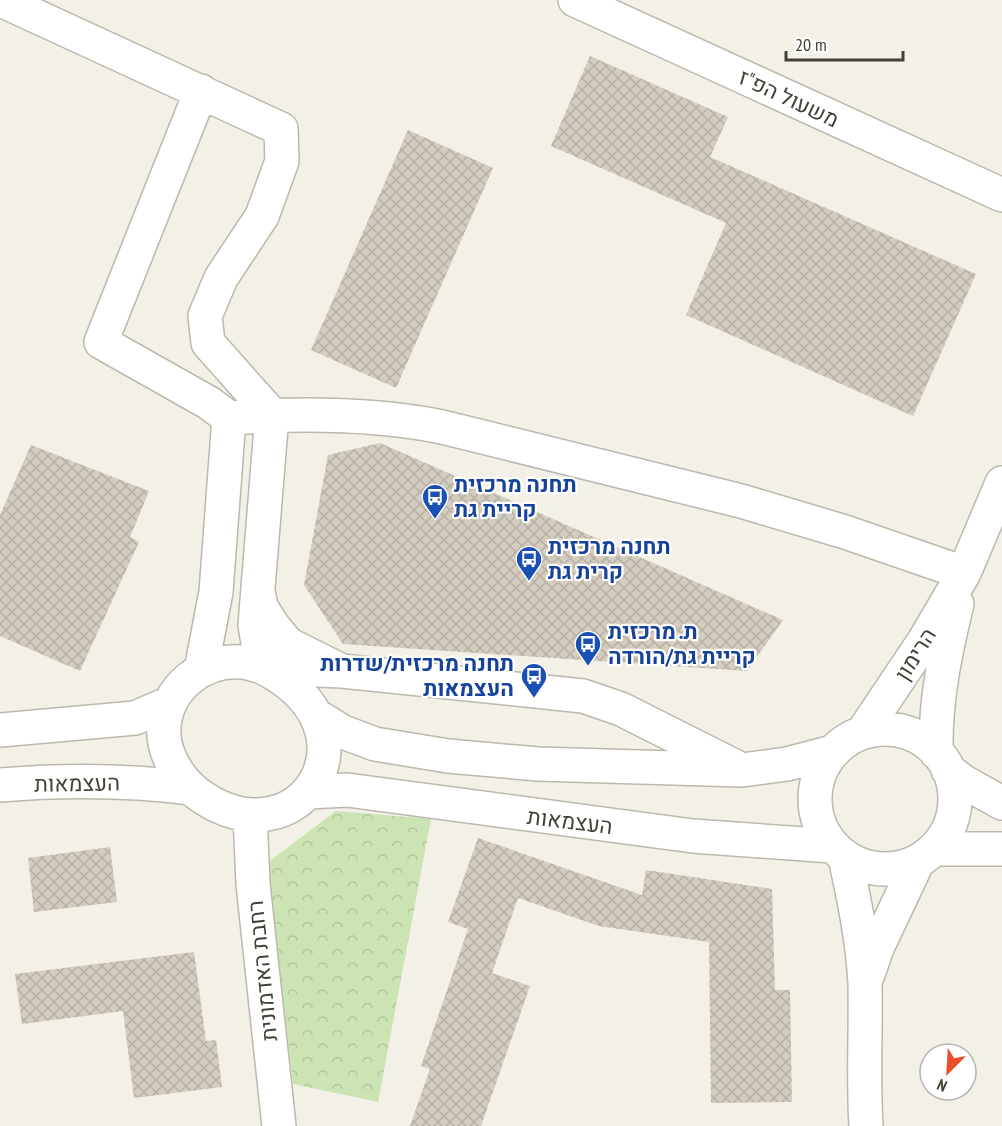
<svg xmlns="http://www.w3.org/2000/svg" width="1002" height="1126" font-family="'PT Sans Narrow',Heebo,sans-serif">
  <style>
    .forest { fill: url(#forest-crowns) }
    .building { fill: url(#building-cross-hatch) }
    .lines { fill: none; stroke-linecap: round; stroke-linejoin: round }
    .minor-casing { stroke: #bdb8ac; stroke-width: 36 }
    .minor { stroke: #fff; stroke-width: 33 }
    .labels { text-anchor: middle; stroke-width: 4.5; stroke-linejoin: round; paint-order: stroke }
    .street-label { font-size: 22px; fill: #464137; stroke: #fff }
    .transit-label { font-size: 22px; font-weight: bold; fill: #164399; stroke: #fff; text-anchor: start }
  </style>
  <defs>
    <pattern id="forest-crowns" width="20" height="18" patternUnits="userSpaceOnUse" patternTransform="scale(1.5)"><rect width="20" height="18" fill="#cce4b4"/><path d="M2 6a3 3 0 1 1 6 0M12 15a3 3 0 1 1 6 0" fill="none" stroke="#b1c59b"/></pattern>
    <pattern id="building-cross-hatch" width="8" height="8" patternUnits="userSpaceOnUse" patternTransform="scale(1.5)"><rect width="8" height="8" fill="#d3ccbf"/><path d="M0 0l8 8M0 8l8-8" fill="none" stroke="#b6b0a5"/></pattern>
  </defs>
  <rect width="100%" height="100%" fill="#f3f0e8"/>
  <!-- forest -->
  <path class="forest" d="M336 811 431 819 378 1102 293 1084 267 863Z"/>
  <!-- building -->
  <path class="building" d="M590 56 728 117 710 157 976 274 913 416 686 315 726 223 551 146Z
    M408 130 493 168 396 388 311 350Z
    M380 443 783 620 747 671 343 644 304 585 328 455Z
    M31 445 149 491 130 537 139 542 80 671 0 636V515Z
    M478 838 642 895 646 870 772 889 775 990H790L792 1102 711 1103 709 942 599 926 518 898 492 973 530 986 481 1126H410L430 1069 421 1066 468 929 448 922Z
    M110 847 117 902 34 912 28 858Z
    M194 952 206 1041 216 1040 222 1087 134 1098 123 1011 22 1024 15 974Z"/>
  <g class="lines">
    <!-- minor casing -->
    <g class="minor-casing">
      <path id="minor" d="M1 0 281 129 282 161 262 216 221 278 205 316 208 343 272 415 255 625 262 667C388 730 299 867 198 794 178 779 162 752 164 727 167 687 203 659 242 662 250 663 257 666 265 667 290 669 316 670 342 671
        M575 0 1002 195
        M229 418C300 413 372 413 442 427L741 501 845 532 964 573
        M259 596 261 607 273 626 288 644 342 671 583 696 621 709 742 770
        M201 670 216 592 229 418 209 403 101 342 201 91
        M317 716 343 732 375 744 448 756 538 764 742 770 787 764 833 752
        M815 799a70 70 0 1 1 140 0a70 70 0 1 1-140 0Z
        M0 730 135 718 170 703
        M863 732 924 641 964 573 1002 483
        M936 752C935 701 945 653 957 604
        M948 770 964 782 1002 803
        M0 785C63 780 127 780 190 788
        M308 792 347 790 693 836 832 846
        M250 815 253 884 279 1126
        M935 849H1002
        M845 857C854 899 863 941 865 984 866 1032 863 1078 866 1126
        M868 974 877 948 918 861"/>
    </g>
    <!-- minor -->
    <use href="#minor" class="minor"/>
  </g>
  <!-- icons -->
  <defs>
    <g id="bus-pin" transform="scale(1.35)"><path d="M0 17L-7.5 6A9.5 9.5 0 1 1 7.5 6Z" fill="#1a4fb4" stroke="#fff"/><path d="M-5-6H5V4H4V6H2V4H-2V6H-4V4H-5ZM-3.5-4V0h7V-4ZM-3.5 1.2v1.5H-2V1.2ZM2 1.2v1.5H3.5V1.2Z" fill="#fff"/></g>
  </defs>
  <g fill-rule="evenodd">
    <use href="#bus-pin" x="435" y="497"/>
    <use href="#bus-pin" x="529" y="559"/>
    <use href="#bus-pin" x="588" y="644"/>
    <use href="#bus-pin" x="534" y="676"/>
  </g>
  <g class="labels">
    <!-- street labels -->
    <g class="street-label">
      <text transform="translate(789 98) rotate(25)" y="8">משעול הפ"ז</text>
      <text transform="translate(915 654) rotate(-58)" y="8">הרימון</text>
      <text transform="translate(77 783) rotate(-1)" y="8">העצמאות</text>
      <text transform="translate(570 821) rotate(7)" y="8">העצמאות</text>
      <text transform="translate(262 971) rotate(-96)" y="8">רחבת האדמונית</text>
    </g>
    <!-- transit labels -->
    <g class="transit-label">
      <text x="454" y="492">תחנה מרכזית<tspan x="454" dy="25">קריית גת</tspan></text>
      <text x="548" y="554">תחנה מרכזית<tspan x="548" dy="25">קרית גת</tspan></text>
      <text x="608" y="639">ת. מרכזית<tspan x="608" dy="25">קריית גת/הורדה</tspan></text>
      <text x="514" y="671" text-anchor="end">תחנה מרכזית/שדרות<tspan x="514" dy="25">העצמאות</tspan></text>
    </g>
  </g>
  <!-- north arrow -->
  <g transform="translate(948 1072) rotate(204)"><circle r="28" fill="#ffffff" stroke="#b5b3af" stroke-width="1.5"/>
  <path d="M0-4.5L10 22L0 15L-10 22Z" fill="#e94e29"/>
  <text y="-9" font-size="16" font-weight="bold" text-anchor="middle" fill="#464137">N</text>
  </g>
  <!-- scale -->
  <path d="M786 51v9h117v-9" fill="none" stroke="#464137" stroke-width="3"/>
  <text x="795" y="51" font-size="18" fill="#464137" stroke="#ffffff" stroke-width="4.5" paint-order="stroke">20 m</text>
</svg>
